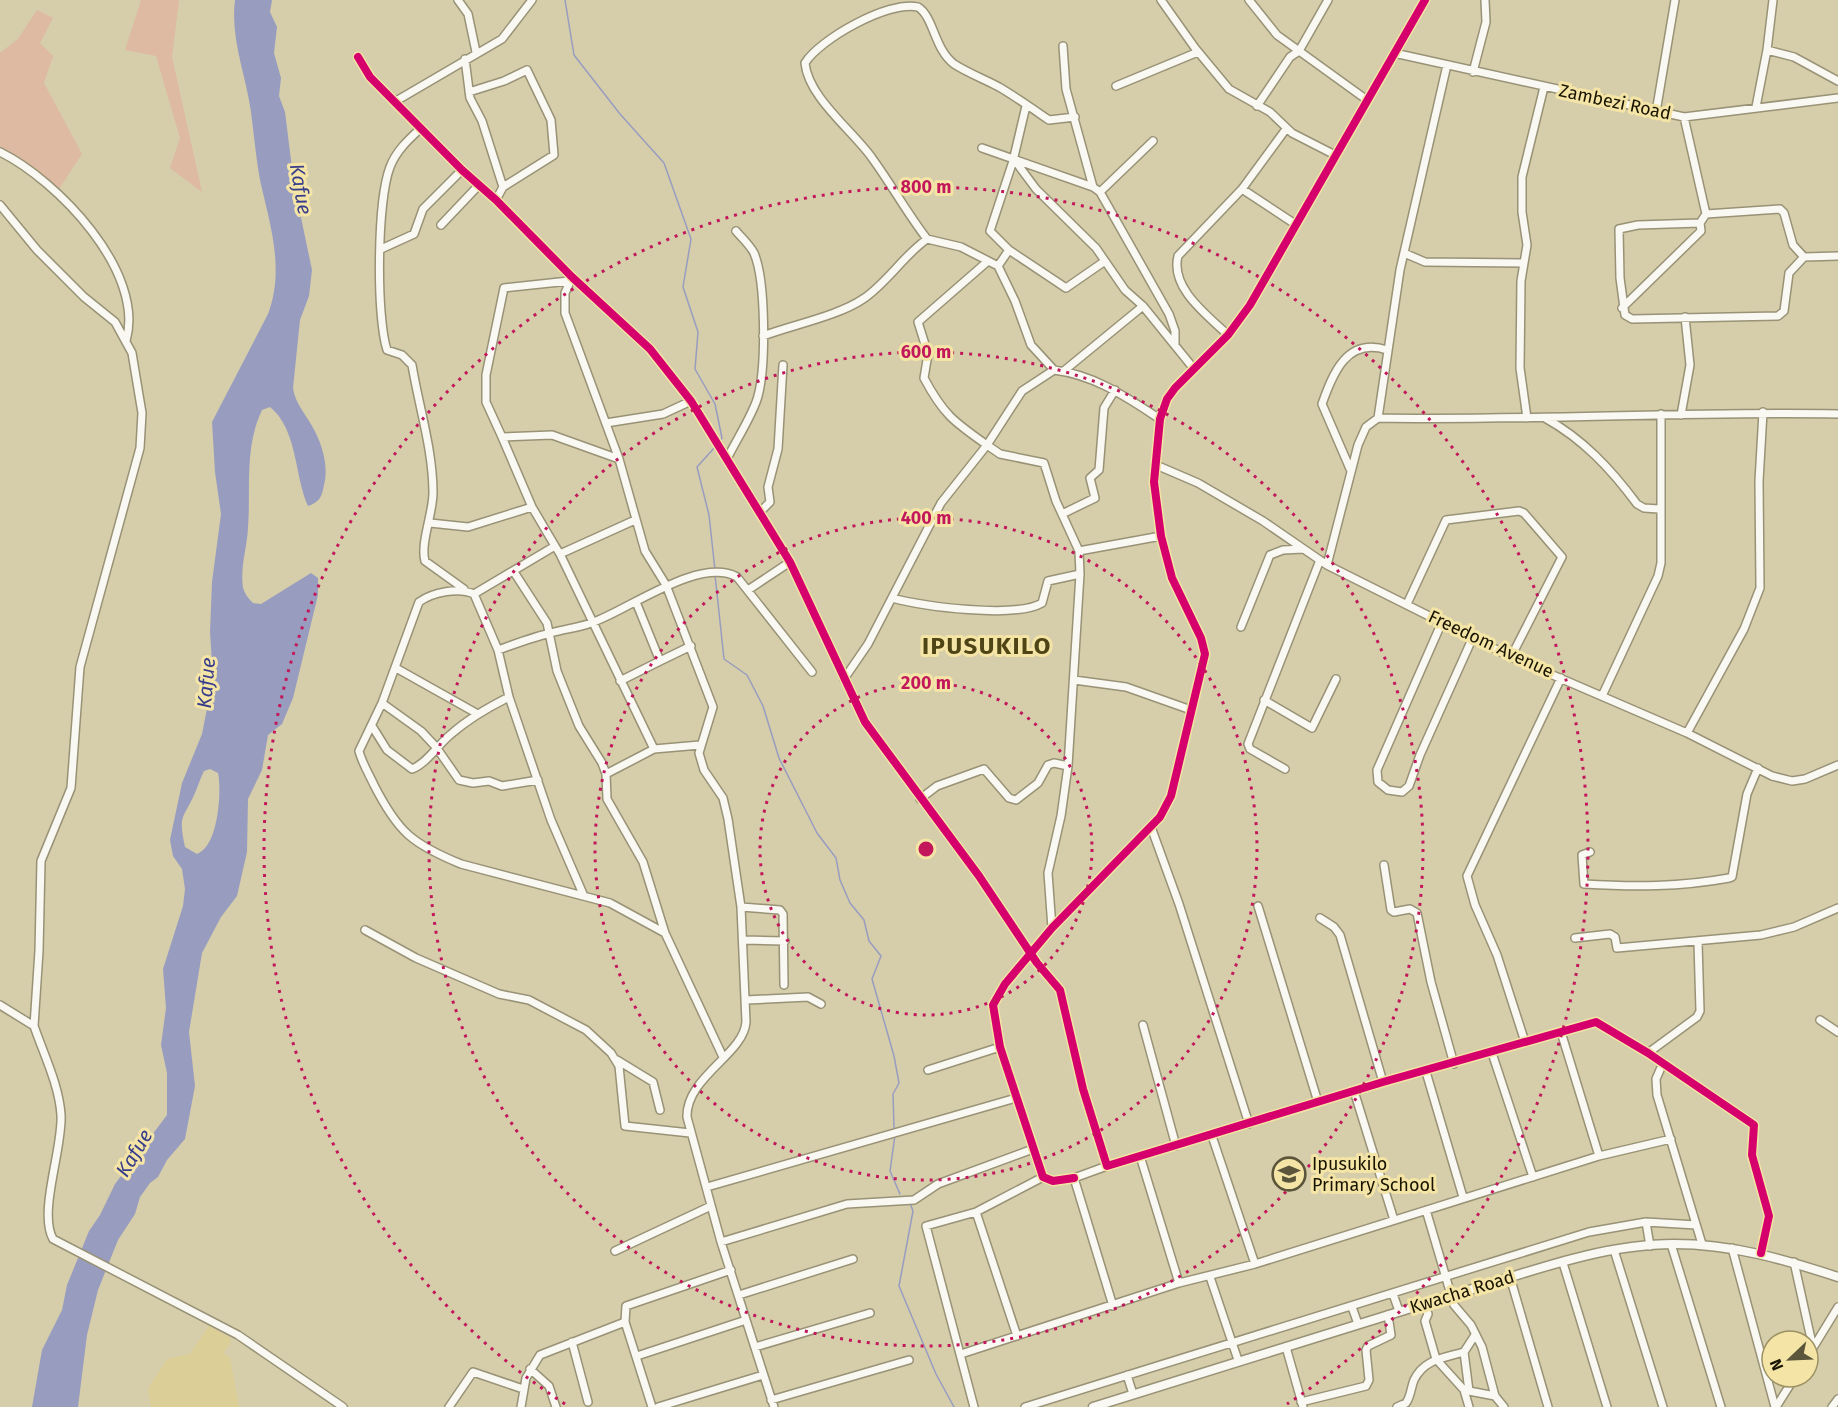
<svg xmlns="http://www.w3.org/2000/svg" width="1838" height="1407" font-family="'Fira Sans',sans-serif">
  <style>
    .built { fill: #dcce97 }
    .green { fill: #debaa2 }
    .water { fill: #989dc0; fill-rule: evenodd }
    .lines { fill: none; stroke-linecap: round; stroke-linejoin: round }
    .stream { stroke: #989dc0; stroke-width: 1.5 }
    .minor-casing { stroke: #989276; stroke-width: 10 }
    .major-casing { stroke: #989276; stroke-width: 11 }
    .minor { stroke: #f9f8f2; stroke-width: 7 }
    .major { stroke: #f9f8f2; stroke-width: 8 }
    .cycleway-casing { stroke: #f4e5a6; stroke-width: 11 }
    .cycleway { stroke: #d6006c; stroke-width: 8 }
    .ring { fill: none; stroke: #c2185b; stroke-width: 3; stroke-dasharray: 3 6 }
    .labels { text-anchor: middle; stroke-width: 6; stroke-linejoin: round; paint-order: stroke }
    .street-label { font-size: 18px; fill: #191400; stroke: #f4e5a6 }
    .poi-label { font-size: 18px; fill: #191400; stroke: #f4e5a6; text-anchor: start }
    .water-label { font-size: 20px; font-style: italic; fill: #383d8b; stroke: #f4e5a6 }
    .district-label { font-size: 24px; font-weight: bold; letter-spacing: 1.5px; fill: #4f4416; stroke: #f4e5a6 }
    .centre { fill: #c2185b; stroke: #f4e5a6; stroke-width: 3 }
    .ring-label { font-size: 18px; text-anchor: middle; font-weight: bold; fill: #c2185b; stroke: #f4e5a6; stroke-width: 6; stroke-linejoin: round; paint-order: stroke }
  </style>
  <rect width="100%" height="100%" fill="#d6cdaa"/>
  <!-- built -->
  <path class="built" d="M209 1326 229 1337 231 1342 223 1353 230 1358 239 1407H151L148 1389 167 1359 190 1354Z"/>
  <!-- green -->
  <path class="green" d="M141 0H179L172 57 202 192 170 168 180 138 156 56 125 50Z
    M37 10 53 18 40 43 53 56 44 83 82 154 57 192 0 152V53L18 39Z"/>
  <!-- water -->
  <path class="water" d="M235 0H272L270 12 277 27 274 53 281 78 279 96 285 112 294 184 312 270 309 296 300 320 293 388C295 403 305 413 312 426 322 443 329 466 324 485 322 496 320 502 308 506 294 475 298 430 270 407L262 410C244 448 251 487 248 528 247 548 240 567 243 588 245 594 248 598 253 603L261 604 311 573 318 578V595L293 698 282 724 268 735 262 770 248 799 247 852 237 896 221 917 202 953 189 1032 195 1086 185 1139 167 1160 158 1177 150 1183 140 1197 135 1214 118 1240 98 1290 87 1335 78 1407H32L42 1350 62 1310 67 1285 89 1231 100 1215 115 1184 167 1115V1073L161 1045 166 1008 163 969 183 906 185 889 182 869 173 856 170 840 182 783 202 734 213 678 210 632 212 582 221 514 215 472 212 422 268 314C285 269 270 225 260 180 256 158 254 135 251 112 246 75 230 39 235 0ZM210 769 218 773C222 792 218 847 197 854L185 847C178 814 183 820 195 793 198 786 200 779 204 771Z"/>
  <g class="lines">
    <!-- stream -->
    <path class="stream" d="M565 0 574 55 620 114 664 163 691 239 683 287 698 332 695 369 715 404 722 438 719 442
      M715 447 697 467 709 515 715 570
      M715 575 724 659 747 675 763 706 779 758 817 833 836 858 840 880 850 903 864 920 869 941 881 956 872 979 894 1056 899 1083 893 1094 894 1128
      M895 1135 890 1171 900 1194
      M910 1203 913 1211 899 1286 936 1374 954 1407"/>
    <!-- minor casing -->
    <g class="minor-casing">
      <path id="minor" d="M458 0 468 14 476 52
        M1161 0 1195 48 1229 89 1270 112 1292 133 1335 155
        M1249 0 1277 35 1367 100
        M1063 46 1066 89 1093 187
        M1767 50 1794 57 1838 81
        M1394 53 1684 117 1838 98
        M358 57 370 77 462 170 496 200 572 277 650 349 691 401 790 562 865 722 979 876 1037 963 1060 990 1083 1089 1107 1166 1383 1082 1596 1022 1648 1053 1754 1125 1752 1155 1769 1216 1761 1253
        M465 59 470 98 482 121 503 187
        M1473 72 1486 22 1485 0
        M1116 86 1198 52
        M469 92 504 81 527 70 551 120 554 155 503 187 496 200
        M396 101 502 39 532 0
        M1026 106 1013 161 990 231 1009 250 1066 288 1105 261
        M1257 106 1290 57 1299 51 1328 0
        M1756 107 1767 50 1773 0
        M1656 112 1675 0
        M421 128C408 140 396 151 390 167 377 201 376 316 387 350L402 355 412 365C419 407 433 450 433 493 433 513 420 544 425 561L464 589
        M982 148 1093 187 1100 192 1169 314 1175 331V345
        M0 152C57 180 146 272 126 341
        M1016 162 1036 189 1096 248 1125 290 1143 306 1194 369
        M1242 189 1295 224
        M1100 192 1153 141
        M0 205 37 250 84 297 115 322 132 353 142 413 140 448 80 667 71 788 41 861 39 951 34 1026
        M1706 214 1780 209 1784 213 1793 245 1804 257 1838 256
        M1700 223 1638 225 1619 229 1620 278 1625 315 1632 319 1778 316 1784 311 1789 273 1804 257
        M441 225 478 186
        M927 239C907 213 891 184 872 158 853 131 808 97 805 63 820 39 889 0 918 7 934 17 934 49 954 64 968 73 984 79 999 87 1016 97 1033 109 1049 120L1075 117
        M381 249 414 234 423 209 462 170
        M1404 253 1425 262 1523 263
        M998 266 1009 250
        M572 277 565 293V313L619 459 645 551 666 585 713 707 699 753 704 770 723 798 728 819 741 907 746 1022C744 1054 686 1077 687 1117L721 1242 774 1407
        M569 281 504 288 486 375V402L502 437 552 435 619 459
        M1622 308 1701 231 1700 223 1706 214 1684 117
        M1228 335C1207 315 1170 288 1178 256L1242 189 1286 129
        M763 336C792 325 838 316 863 299 887 283 903 256 927 239L961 247 998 266 1015 301 1031 345 1054 370C1095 375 1126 397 1160 419
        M1065 370 1143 306
        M1681 415 1690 365 1685 317
        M1378 418C1531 421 1684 411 1838 414
        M1527 418 1520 368 1521 281 1527 245 1522 212V177L1544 87
        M1545 418C1583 439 1611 469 1637 504L1644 508 1659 509
        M606 423 663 414 691 401
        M502 437 532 507 555 546
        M727 459C735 442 754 413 758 396 766 366 766 281 754 253 750 245 742 238 736 231
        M1156 465 1198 483 1263 521 1327 565 1511 657 1687 733 1772 776 1792 781 1805 779 1838 765
        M1351 471 1322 404C1333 373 1347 337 1387 350
        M760 512 770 502 768 487 778 449 783 365
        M1062 514 1095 498 1090 478 1099 470 1104 408 1115 390
        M635 520 560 554 555 546 474 594C459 587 433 592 419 602L382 703 359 751C362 763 369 774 374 785 398 832 412 844 461 864L610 903 665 933 723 1057
        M430 523 468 527 532 507
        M1079 551 1161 536
        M560 554 654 749 700 745
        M1327 565 1358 445 1366 427 1378 418 1400 270 1447 65
        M514 572 547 623 557 671 579 726 602 763 606 774 607 799 643 862 665 933
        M748 590 790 562
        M474 594 498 650 509 697 551 820 583 894
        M892 598C922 606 1015 619 1042 603L1048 581 1080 574
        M1407 604 1446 520 1519 511 1524 513 1562 557 1511 657
        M1442 622 1377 770 1378 782 1388 790 1402 792 1409 786 1420 755 1473 637
        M1241 627 1270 555 1283 550 1303 549
        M498 650C515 644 533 637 551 633 564 629 578 628 591 623 627 611 699 556 737 577L812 672
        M660 661 691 646
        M396 668 476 713
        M844 679 868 644 941 503 987 445C954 422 943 414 924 378L928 354 918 322 988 261
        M1074 680 1126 687 1191 710
        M620 681 660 661 636 602
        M1602 696 1658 576 1661 563V414
        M1264 700 1312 728 1336 679
        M382 703 421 731 436 747 459 780 473 783 489 781 502 786 538 780
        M372 726 387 750 412 769C426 764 438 745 450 735 468 719 487 708 509 697
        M1687 733 1744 629 1760 588 1759 481 1763 412
        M1285 769 1250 749 1248 744 1320 560
        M606 774 654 749
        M920 799 937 786 984 769 1009 798 1016 800 1038 783 1048 765 1054 763 1068 766
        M1151 827 1179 904 1249 1124
        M1590 852 1582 855 1584 884C1634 887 1680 887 1729 878L1732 877 1747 794 1758 768
        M1384 865 1391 910 1394 912 1410 909 1417 913 1431 982 1454 1064
        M1258 906 1318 1102
        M741 907 780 910 783 914 784 985
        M1320 918 1334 927 1340 935 1383 1082
        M1052 928 1048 873 1061 816 1068 766 1080 574 1079 551 1056 501 1044 463 1000 454 987 445 1022 391 1054 370
        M365 930 416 958 499 994 529 1000 586 1030 611 1053 619 1066 625 1126 690 1133
        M1575 938 1610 934 1615 937 1617 948 1761 935 1794 927 1838 908
        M744 940 785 941
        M746 1000 808 997 821 1004
        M0 1005 34 1026C44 1055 59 1085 61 1115 63 1148 38 1212 53 1239L238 1335 343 1407
        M1820 1020 1838 1032
        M1143 1025 1176 1146
        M1561 1032 1599 1156
        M1525 1042 1497 955 1475 905 1467 876 1561 678
        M1492 1053 1533 1177
        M1648 1053 1697 1017 1700 1011 1698 942
        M617 1060 653 1082 660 1110
        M1663 1063 1656 1079 1657 1095 1702 1244
        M928 1070 1000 1047
        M1426 1072 1463 1197
        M1354 1091 1394 1220
        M1212 1136 1255 1264
        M1140 1156 1179 1283
        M1107 1166 1074 1178 1113 1306
        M1074 1178 1053 1181 1043 1177 1000 1047 993 1005 1005 984 1052 928 1160 817 1171 796 1205 654 1201 638 1172 578 1161 536 1154 482 1160 419 1167 399 1175 388 1228 335 1250 305 1425 0
        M707 1187 1016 1098
        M1426 1210 1454 1305 1471 1325 1482 1347 1495 1396
        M976 1212 1043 1177
        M1646 1222 1650 1246
        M721 1242 847 1204 914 1200 938 1184 1033 1149
        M1671 1244 1721 1407
        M1732 1248 1775 1407
        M1614 1250 1663 1407
        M615 1251 711 1206
        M1794 1262 1813 1348
        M1563 1263 1607 1407
        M1210 1277 1238 1360
        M1510 1277 1548 1407
        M1393 1294 1399 1311
        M739 1295 853 1259
        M1424 1303 1428 1314 1425 1321 1436 1359 1464 1390 1469 1407
        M1352 1307 1358 1324
        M572 1342 588 1402
        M755 1347 870 1313
        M1286 1347 1303 1407
        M1464 1352 1469 1391 1495 1396 1504 1407
        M961 1354 1179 1283 1255 1264 1599 1156 1671 1139
        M637 1356 746 1320
        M1808 1356 1838 1307
        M530 1369 549 1386 556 1407
        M1127 1375 1133 1394
        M771 1400 909 1360
        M1301 1402 1366 1386 1369 1380 1366 1350 1368 1346 1391 1335 1388 1315
        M449 1407 473 1372 523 1389
        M521 1407 526 1378 540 1355 625 1322
        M652 1407 625 1322 626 1306 731 1270
        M658 1407 763 1375
        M974 1407 926 1226 976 1212 1017 1336
        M1025 1407 1589 1232 1646 1222 1696 1225
        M1397 1407 1406 1403C1411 1396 1411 1387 1414 1380 1424 1359 1444 1358 1464 1352L1475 1335
        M1776 1407 1795 1377
        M1832 1407 1838 1399"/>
    </g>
    <!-- major casing -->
    <g class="major-casing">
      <path id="major" d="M1093 1407C1213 1370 1333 1332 1453 1295 1524 1274 1599 1244 1674 1244 1732 1244 1783 1259 1838 1277"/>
    </g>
    <!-- minor -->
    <use href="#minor" class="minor"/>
    <!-- major -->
    <use href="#major" class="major"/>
    <!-- cycleway casing -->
    <g class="cycleway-casing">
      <path id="cycleway" d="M358 57 370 77 462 170 496 200 572 277 650 349 691 401 790 562 865 722 979 876 1037 963 1060 990 1083 1089 1107 1166 1383 1082 1596 1022 1648 1053 1754 1125 1752 1155 1769 1216 1761 1253
        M1074 1178 1053 1181 1043 1177 1000 1047 993 1005 1005 984 1052 928 1160 817 1171 796 1205 654 1201 638 1172 578 1161 536 1154 482 1160 419 1167 399 1175 388 1228 335 1250 305 1425 0"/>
    </g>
    <!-- cycleway -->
    <use href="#cycleway" class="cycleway"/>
  </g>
  <!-- distance rings -->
  <g class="ring">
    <circle cx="926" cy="849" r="166"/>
    <circle cx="926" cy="849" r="331"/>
    <circle cx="926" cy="849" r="497"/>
    <path d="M565 1404A662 662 0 1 1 1287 1404"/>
  </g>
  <!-- icons -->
  <defs>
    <g id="school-ring" transform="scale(1.725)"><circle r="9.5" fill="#f4e5a6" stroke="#5b553b" stroke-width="1.5"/><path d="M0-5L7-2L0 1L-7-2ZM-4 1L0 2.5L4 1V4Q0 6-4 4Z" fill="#5b553b"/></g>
  </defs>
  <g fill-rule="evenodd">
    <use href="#school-ring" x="1289" y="1174"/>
  </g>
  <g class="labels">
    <!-- street labels -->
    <g class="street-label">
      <text transform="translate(1615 102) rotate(12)" y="6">Zambezi Road</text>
      <text transform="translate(1491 644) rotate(25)" y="6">Freedom Avenue</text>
      <text transform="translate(1462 1292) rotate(-17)" y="6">Kwacha Road</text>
    </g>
    <!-- poi labels -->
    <g class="poi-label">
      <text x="1312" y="1170">Ipusukilo<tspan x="1312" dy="21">Primary School</tspan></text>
    </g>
    <!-- water labels -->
    <g class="water-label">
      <text transform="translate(301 189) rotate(80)" y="7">Kafue</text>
      <text transform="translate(206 683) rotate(-85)" y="7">Kafue</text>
      <text transform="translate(134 1153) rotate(-59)" y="7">Kafue</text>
    </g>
    <!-- district labels -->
    <g class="district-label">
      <text x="987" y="654">IPUSUKILO</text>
    </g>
  </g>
  <circle cx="926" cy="849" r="9" class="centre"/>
  <g class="ring-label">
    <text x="926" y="193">800 m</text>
    <text x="926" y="358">600 m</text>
    <text x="926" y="524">400 m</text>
    <text x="926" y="689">200 m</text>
  </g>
  <!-- north arrow -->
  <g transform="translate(1790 1359) rotate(247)"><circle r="28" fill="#f4e5a6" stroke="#9c9164" stroke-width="1.5"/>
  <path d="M0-4.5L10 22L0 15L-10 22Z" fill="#5b553b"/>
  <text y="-9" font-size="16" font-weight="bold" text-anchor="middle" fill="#191400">N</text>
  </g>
</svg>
